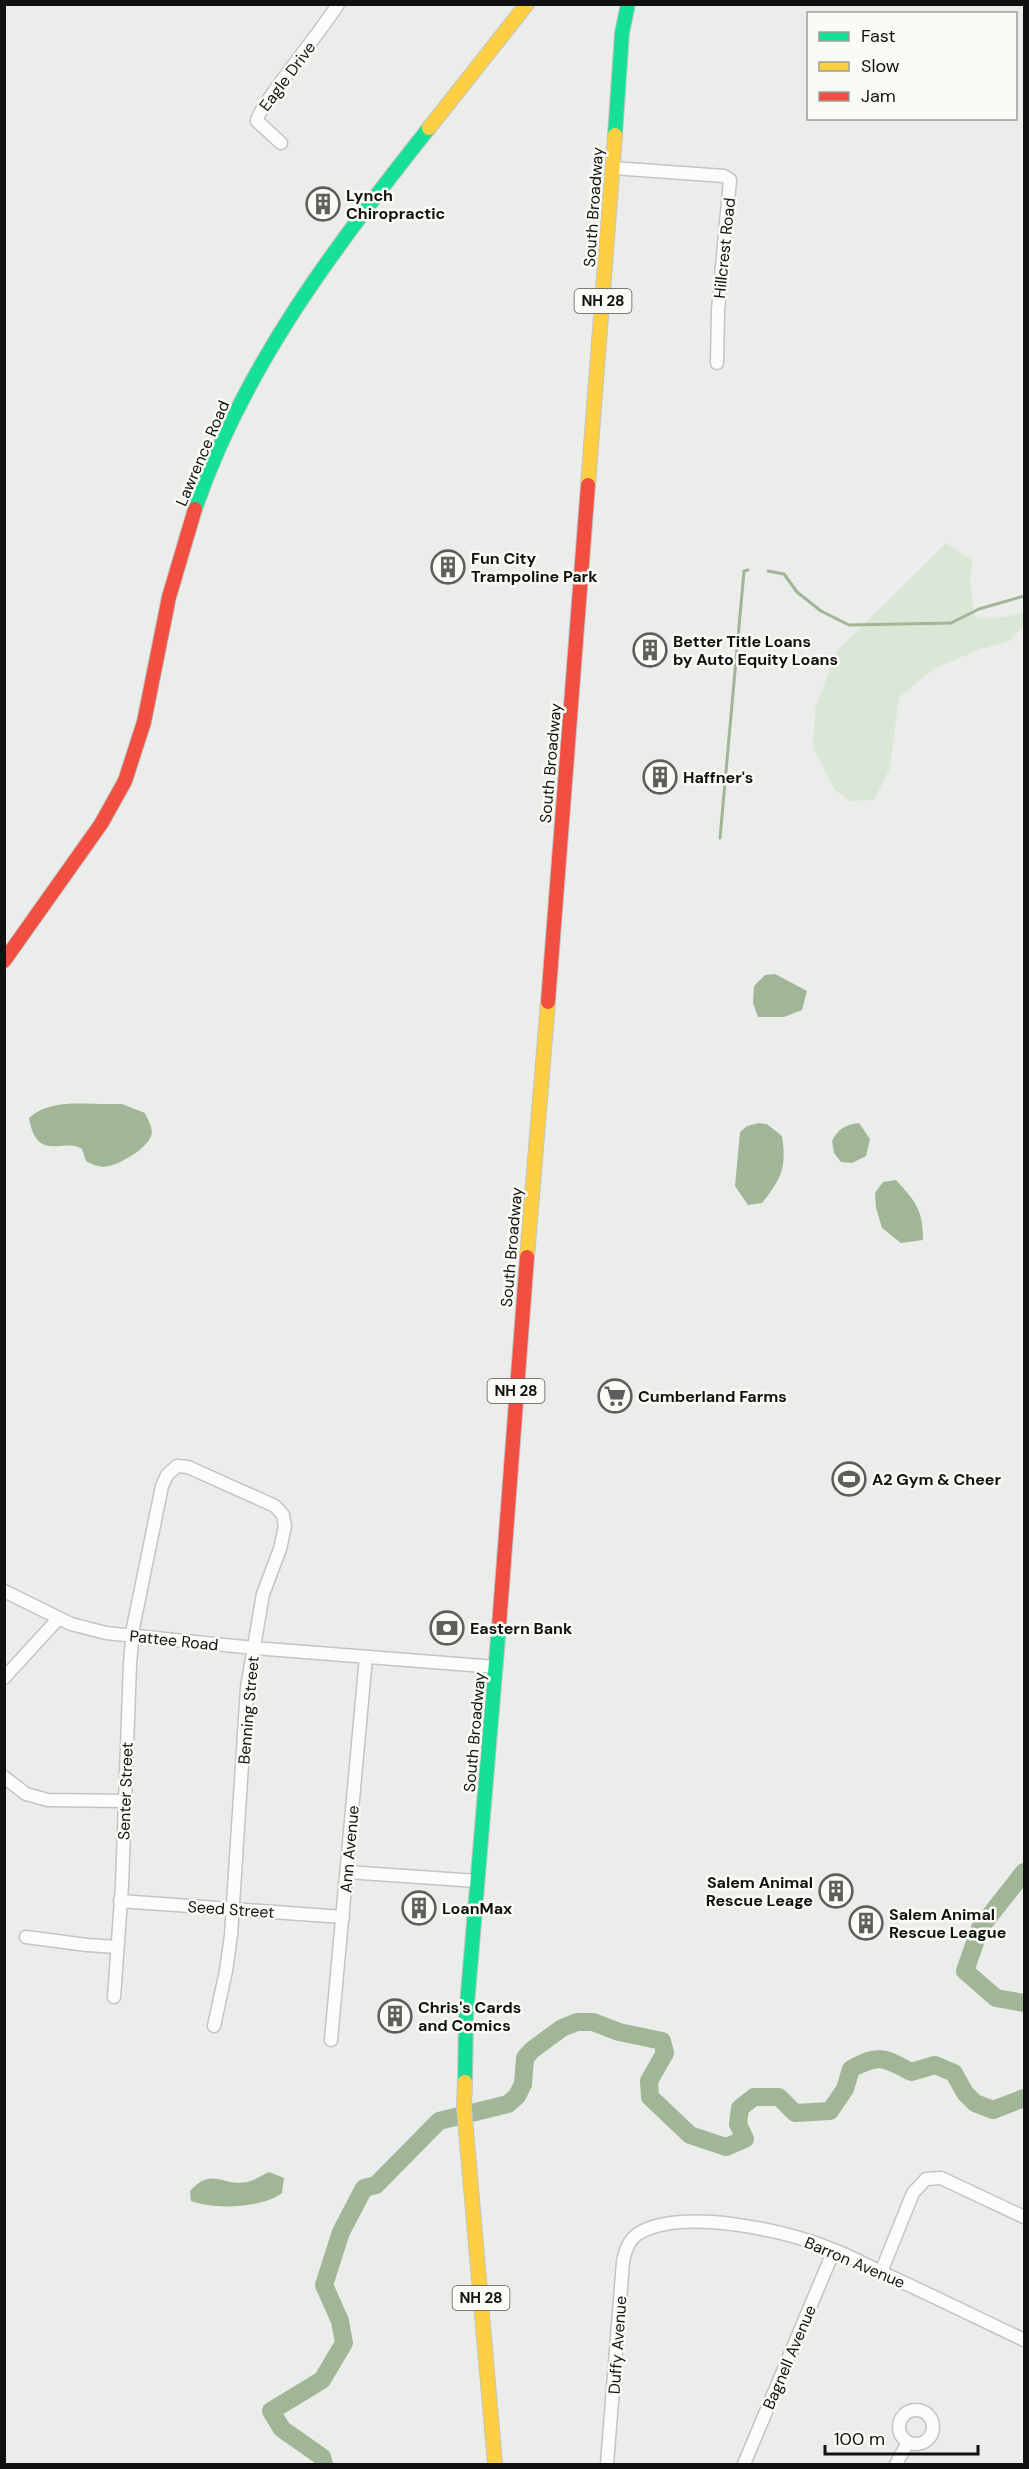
<svg xmlns="http://www.w3.org/2000/svg" width="1029" height="2469" font-family="'DM Sans',sans-serif">
  <style>
    .green { fill: #dbe7d6 }
    .water { fill: #a1b697 }
    .lines { fill: none; stroke-linecap: round; stroke-linejoin: round }
    .stream { stroke: #a1b697; stroke-width: 3 }
    .river { stroke: #a1b697; stroke-width: 18 }
    .street-casing { stroke: #c3c5c2; stroke-width: 15 }
    .fast-casing { stroke: #c3c5c2; stroke-width: 16 }
    .slow-casing { stroke: #c3c5c2; stroke-width: 16 }
    .jam-casing { stroke: #c3c5c2; stroke-width: 16 }
    .street { stroke: #fcfcfc; stroke-width: 12 }
    .fast { stroke: #16e098; stroke-width: 14 }
    .slow { stroke: #ffcf43; stroke-width: 14 }
    .jam { stroke: #f24e42; stroke-width: 14 }
    .labels { text-anchor: middle; stroke-width: 5; stroke-linejoin: round; paint-order: stroke }
    .shield { fill: #f8fbf6; stroke: #565855; stroke-width: 1.5 }
    .shield-label { font-size: 15px; font-weight: bold; fill: #111210 }
    .street-label { font-size: 16px; fill: #111210; stroke: #f8fbf6 }
    .poi-label { font-size: 16px; font-weight: bold; fill: #111210; stroke: #f8fbf6; text-anchor: start }
  </style>
  <rect width="100%" height="100%" fill="#ebedea"/>
  <!-- green -->
  <path class="green" d="M946 543 973 561 970 579 975 618 993 619 1024 613V625L1010 641 981 649 935 668 899 697 890 768 874 800 849 801 834 789 813 748 815 710 836 652Z"/>
  <!-- water -->
  <path class="water" d="M775 974 807 991 802 1010 784 1017H758L753 1003 754 986 765 975Z
    M108 1104H122L145 1113C148 1120 154 1129 151 1136 146 1149 122 1163 109 1166 100 1168 93 1165 86 1161L82 1149C64 1137 37 1164 29 1118 49 1099 81 1104 108 1104Z
    M759 1123 767 1124 782 1136C787 1168 781 1179 762 1203L748 1205 735 1186 740 1132 747 1126Z
    M859 1123 870 1139 866 1156 852 1163 841 1162 834 1153 832 1141C839 1128 845 1125 859 1123Z
    M896 1180C916 1202 923 1210 923 1240L901 1243 882 1228 876 1208 875 1193 883 1182Z
    M269 2172 284 2178 282 2193C263 2208 214 2210 191 2201L190 2191C212 2166 223 2187 247 2182 254 2181 262 2175 269 2172Z"/>
  <g class="lines">
    <!-- stream -->
    <path class="stream" d="M768 571 784 574 797 592 821 611 849 625 951 623 979 609 1024 596
      M720 838 744 571 748 570"/>
    <!-- river -->
    <path class="river" d="M1024 1872 980 1928 965 1971 996 1998 1024 2003
      M324 2464 322 2457 282 2429 271 2411 322 2380 344 2343 340 2321 324 2285 341 2232 364 2188 376 2185 439 2121 508 2104 517 2096 523 2084 525 2058 532 2050 562 2028 577 2022H593L619 2032 662 2041 665 2053 649 2081 650 2097 690 2135 726 2147 745 2139 738 2124 740 2108 754 2097H779L795 2113 830 2111 845 2089 851 2069C878 2054 884 2057 911 2072L935 2065 954 2073 965 2093 975 2103 993 2110 1024 2098"/>
    <!-- street casing -->
    <g class="street-casing">
      <path id="street" d="M281 143 257 121C256 110 327 24 338 4
        M613 168 724 176 730 180 718 310 717 363
        M4 1591 71 1624 106 1633 254 1648 496 1667
        M4 1678 58 1619
        M4 1777 26 1794 48 1800 125 1801
        M347 1872 477 1881
        M120 1901 343 1917
        M26 1937 87 1945 118 1947
        M114 1997 122 1885 130 1664 133 1628 162 1486 167 1475 177 1466 188 1467 275 1506 283 1515 285 1526 280 1549 263 1594 247 1688 231 1935 226 1971 214 2026
        M331 2040 366 1657
        M881 2272 913 2193 926 2179 941 2178 1024 2217
        M899 2427a17 17 0 1 1 34 0a17 17 0 1 1-34 0Z
        M607 2464 623 2262C625 2250 629 2238 641 2232 688 2208 787 2231 834 2250 855 2258 875 2270 896 2279 939 2299 982 2320 1024 2340
        M744 2464 834 2250
        M896 2464 908 2442"/>
    </g>
    <!-- fast casing -->
    <g class="fast-casing">
      <path id="fast" d="M615 135 622 33 628 4
        M195 509C244 366 336 245 429 128
        M465 2082 466 2017 499 1626"/>
    </g>
    <!-- slow casing -->
    <g class="slow-casing">
      <path id="slow" d="M429 128 527 4
        M588 485 615 135
        M527 1257 548 1002
        M465 2082 464 2107 495 2464"/>
    </g>
    <!-- jam casing -->
    <g class="jam-casing">
      <path id="jam" d="M4 961 101 824 125 781 144 722 169 597 195 509
        M548 1002 588 485
        M499 1626 527 1257"/>
    </g>
    <!-- street -->
    <use href="#street" class="street"/>
    <!-- fast -->
    <use href="#fast" class="fast"/>
    <!-- slow -->
    <use href="#slow" class="slow"/>
    <!-- jam -->
    <use href="#jam" class="jam"/>
  </g>
  <!-- icons -->
  <defs>
    <g id="building-ring" transform="scale(1.725)"><circle r="9.5" fill="#f8fbf6" stroke="#5d5f5c" stroke-width="1.5"/><path d="M-4-6H4V6H1V3H-1V6H-4ZM-2.5-4.3h1.7v1.8h-1.7ZM.8-4.3h1.7v1.8H.8ZM-2.5-1h1.7V.8h-1.7ZM.8-1h1.7V.8H.8Z" fill="#5d5f5c"/></g>
    <g id="supermarket-ring" transform="scale(1.725)"><circle r="9.5" fill="#f8fbf6" stroke="#5d5f5c" stroke-width="1.5"/><path d="M-6-5.5h2.5l.6 2H6L4.5 2H-2.5L-4.4-4H-6ZM-1.5 3.2a1.3 1.3 0 1 0 .1 0ZM3 3.2a1.3 1.3 0 1 0 .1 0Z" fill="#5d5f5c"/></g>
    <g id="stadium-ring" transform="scale(1.725)"><circle r="9.5" fill="#f8fbf6" stroke="#5d5f5c" stroke-width="1.5"/><path d="M0-5a6.5 5 0 1 0 0 10a6.5 5 0 1 0 0-10ZM-3.5-1.8h7v3.6h-7Z" fill="#5d5f5c"/></g>
    <g id="bank-ring" transform="scale(1.725)"><circle r="9.5" fill="#f8fbf6" stroke="#5d5f5c" stroke-width="1.5"/><path d="M-6-4H6V4H-6ZM0-2.3a2.3 2.3 0 1 0 0 4.6a2.3 2.3 0 1 0 0-4.6Z" fill="#5d5f5c"/></g>
  </defs>
  <g fill-rule="evenodd">
    <use href="#building-ring" x="323" y="204"/>
    <use href="#building-ring" x="448" y="567"/>
    <use href="#building-ring" x="650" y="650"/>
    <use href="#building-ring" x="660" y="777"/>
    <use href="#supermarket-ring" x="615" y="1396"/>
    <use href="#stadium-ring" x="849" y="1479"/>
    <use href="#bank-ring" x="447" y="1628"/>
    <use href="#building-ring" x="836" y="1891"/>
    <use href="#building-ring" x="419" y="1908"/>
    <use href="#building-ring" x="866" y="1923"/>
    <use href="#building-ring" x="395" y="2016"/>
  </g>
  <g class="labels">
    <!-- shield labels -->
    <g class="shield">
      <rect x="574.5" y="289" width="57" height="24" rx="4.5"/>
      <rect x="487.5" y="1379" width="57" height="24" rx="4.5"/>
      <rect x="452.5" y="2286" width="57" height="24" rx="4.5"/>
    </g>
    <g class="shield-label">
      <text x="603" y="306">NH 28</text>
      <text x="516" y="1396">NH 28</text>
      <text x="481" y="2303">NH 28</text>
    </g>
    <!-- street labels -->
    <g class="street-label">
      <text transform="translate(287 76) rotate(-53)" y="6">Eagle Drive</text>
      <text transform="translate(593 207) rotate(-86)" y="6">South Broadway</text>
      <text transform="translate(724 248) rotate(-84)" y="6">Hillcrest Road</text>
      <text transform="translate(202 453) rotate(-67)" y="6">Lawrence Road</text>
      <text transform="translate(550 763) rotate(-85)" y="6">South Broadway</text>
      <text transform="translate(511 1247) rotate(-85)" y="6">South Broadway</text>
      <text transform="translate(174 1640) rotate(6)" y="6">Pattee Road</text>
      <text transform="translate(248 1710) rotate(-85)" y="6">Benning Street</text>
      <text transform="translate(474 1732) rotate(-85)" y="6">South Broadway</text>
      <text transform="translate(125 1791) rotate(-88)" y="6">Senter Street</text>
      <text transform="translate(349 1849) rotate(-85)" y="6">Ann Avenue</text>
      <text transform="translate(231 1909) rotate(4)" y="6">Seed Street</text>
      <text transform="translate(855 2262) rotate(23)" y="6">Barron Avenue</text>
      <text transform="translate(617 2345) rotate(-86)" y="6">Duffy Avenue</text>
      <text transform="translate(789 2357) rotate(-67)" y="6">Bagnell Avenue</text>
    </g>
    <!-- poi labels -->
    <g class="poi-label">
      <text x="346" y="201">Lynch<tspan x="346" dy="18">Chiropractic</tspan></text>
      <text x="471" y="564">Fun City<tspan x="471" dy="18">Trampoline Park</tspan></text>
      <text x="673" y="647">Better Title Loans<tspan x="673" dy="18">by Auto Equity Loans</tspan></text>
      <text x="683" y="783">Haffner's</text>
      <text x="638" y="1402">Cumberland Farms</text>
      <text x="872" y="1485">A2 Gym &amp; Cheer</text>
      <text x="470" y="1634">Eastern Bank</text>
      <text x="813" y="1888" text-anchor="end">Salem Animal<tspan x="813" dy="18">Rescue Leage</tspan></text>
      <text x="442" y="1914">LoanMax</text>
      <text x="889" y="1920">Salem Animal<tspan x="889" dy="18">Rescue League</tspan></text>
      <text x="418" y="2013">Chris's Cards<tspan x="418" dy="18">and Comics</tspan></text>
    </g>
  </g>
  <!-- border -->
  <rect width="1029" height="2469" fill="none" stroke="#111210" stroke-width="12"/>
  <!-- legend -->
  <rect x="807" y="12" width="210" height="108" fill="#f8fbf6" stroke="#9c9e9a" stroke-width="1.5"/>
  <rect x="819" y="32" width="30" height="9" fill="#16e098" stroke="#9c9e9a" stroke-width="1.5"/>
  <text x="861" y="42" font-size="18" fill="#111210">Fast</text>
  <rect x="819" y="62" width="30" height="9" fill="#ffcf43" stroke="#9c9e9a" stroke-width="1.5"/>
  <text x="861" y="72" font-size="18" fill="#111210">Slow</text>
  <rect x="819" y="92" width="30" height="9" fill="#f24e42" stroke="#9c9e9a" stroke-width="1.5"/>
  <text x="861" y="102" font-size="18" fill="#111210">Jam</text>
  <!-- scale -->
  <path d="M825 2445v9h153v-9" fill="none" stroke="#111210" stroke-width="3"/>
  <text x="834" y="2445" font-size="18" fill="#111210" stroke="#f8fbf6" stroke-width="4.5" paint-order="stroke">100 m</text>
</svg>
